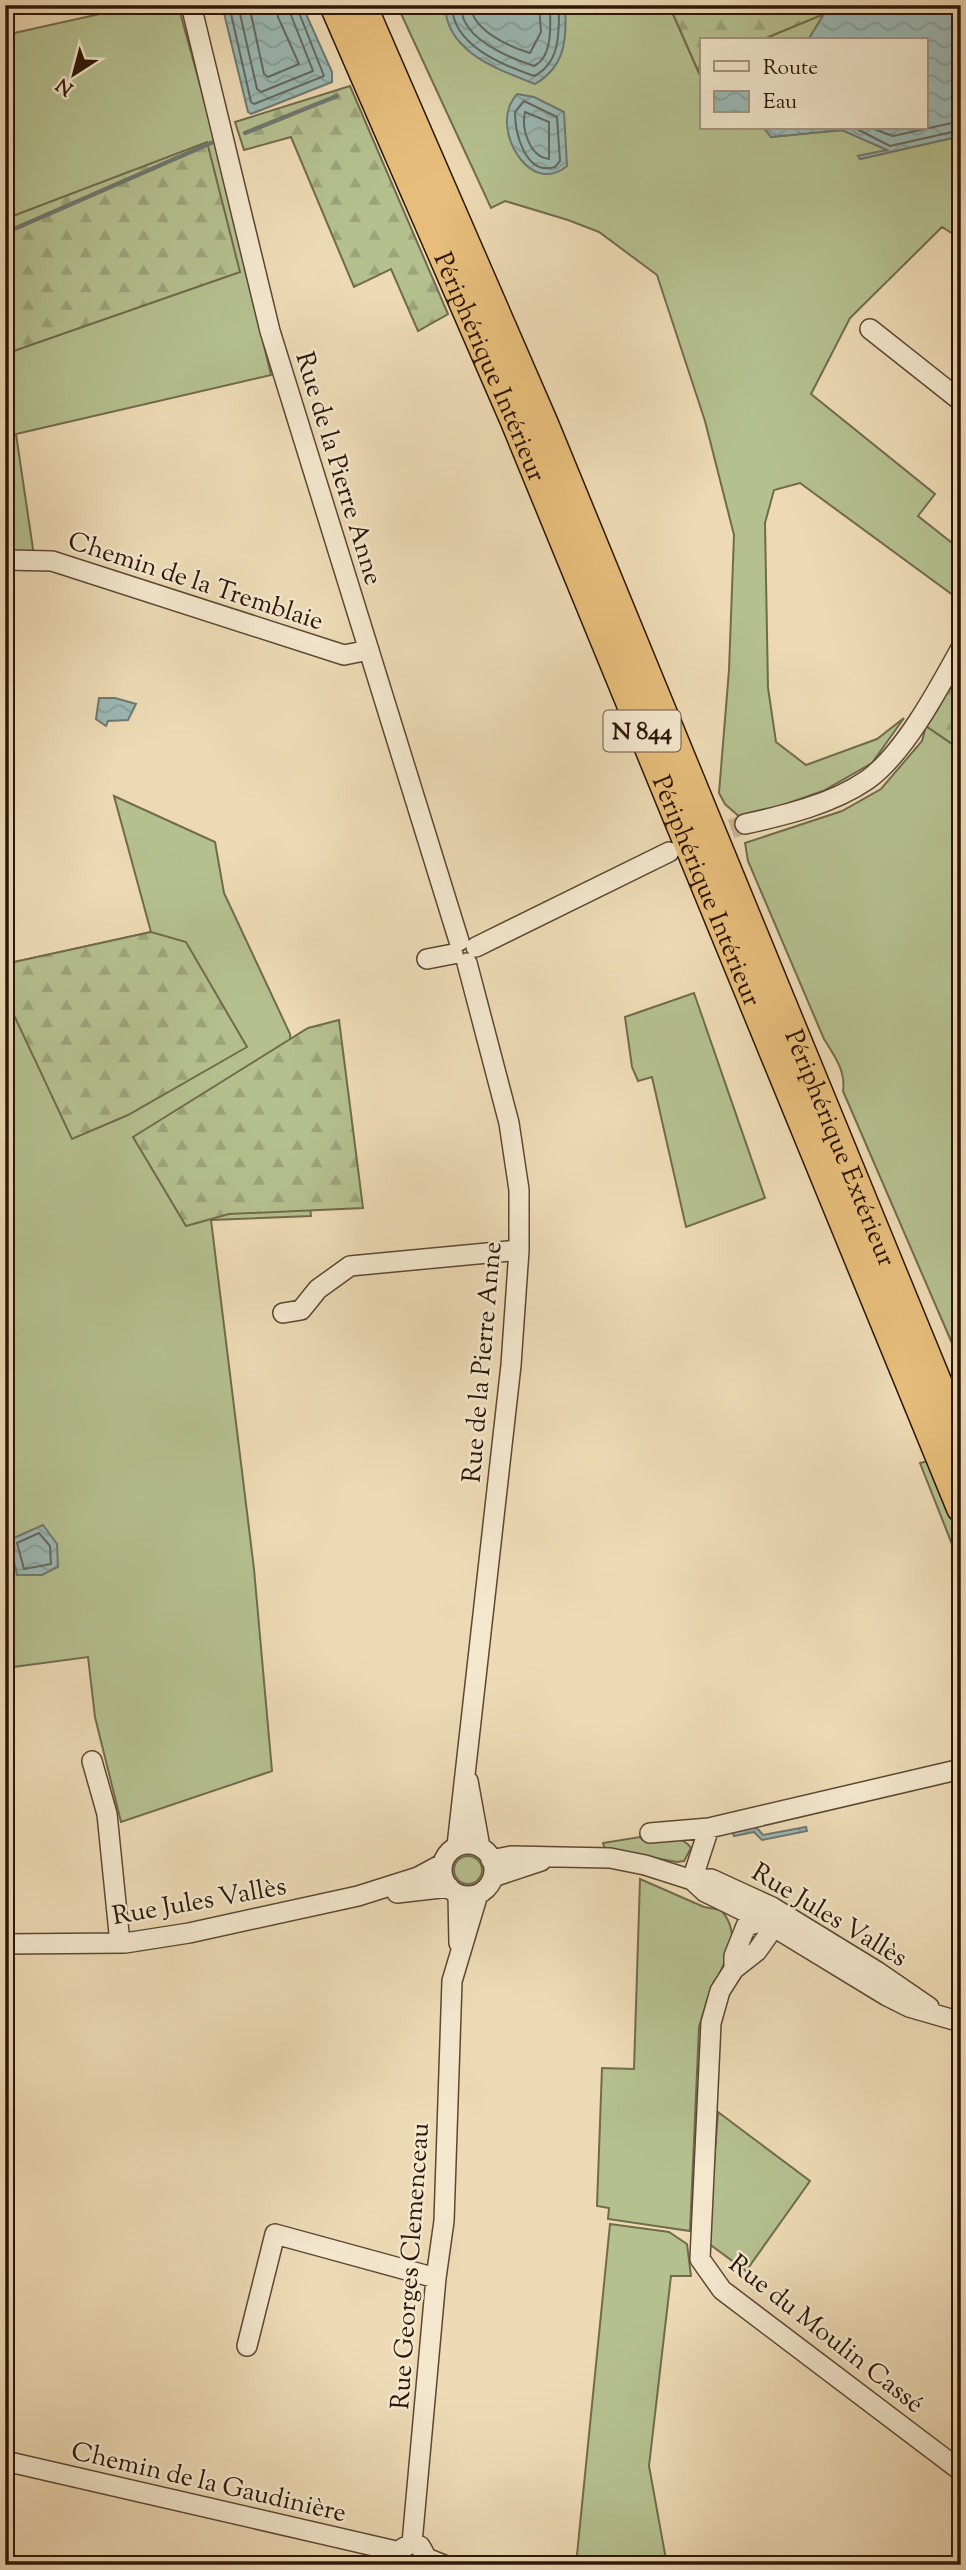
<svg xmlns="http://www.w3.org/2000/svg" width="966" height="2570" font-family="'Sorts Mill Goudy',serif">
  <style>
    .grass { fill: #b5c08f; stroke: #716b4c; stroke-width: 2 }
    .forest { fill: url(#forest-firs); stroke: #716b4c; stroke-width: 2 }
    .water { fill: url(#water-waves); stroke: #6f7870; stroke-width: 2 }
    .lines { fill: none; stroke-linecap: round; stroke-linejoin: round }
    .shore { stroke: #64685e; stroke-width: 2 }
    .stream { stroke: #6f7870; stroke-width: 4.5 }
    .minor-tunnel { stroke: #c7b392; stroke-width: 19; stroke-dasharray: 19 10; stroke-linecap: butt }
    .minor-casing { stroke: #5d4733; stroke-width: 22 }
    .highway-casing { stroke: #2d1608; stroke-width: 31 }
    .minor { stroke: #f3e7ce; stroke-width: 19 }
    .highway { stroke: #e6bd7a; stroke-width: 28 }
    .labels { text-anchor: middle; stroke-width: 5; stroke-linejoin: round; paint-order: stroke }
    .shield { fill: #f3e7ce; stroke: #685543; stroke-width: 2 }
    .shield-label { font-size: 24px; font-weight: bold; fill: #2d1608 }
    .street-label { font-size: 26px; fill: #2d1608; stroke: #f3e7ce }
  </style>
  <defs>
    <pattern id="forest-firs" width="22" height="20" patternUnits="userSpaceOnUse" patternTransform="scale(1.75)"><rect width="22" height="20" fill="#b5c08f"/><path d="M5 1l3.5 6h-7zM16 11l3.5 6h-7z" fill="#9ca47a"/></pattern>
    <pattern id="water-waves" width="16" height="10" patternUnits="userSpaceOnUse" patternTransform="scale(1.75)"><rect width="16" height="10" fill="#9bb9b5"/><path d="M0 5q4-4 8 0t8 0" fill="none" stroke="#869e9a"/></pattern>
  </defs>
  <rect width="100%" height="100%" fill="#eddab4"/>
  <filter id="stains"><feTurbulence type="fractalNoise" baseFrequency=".00286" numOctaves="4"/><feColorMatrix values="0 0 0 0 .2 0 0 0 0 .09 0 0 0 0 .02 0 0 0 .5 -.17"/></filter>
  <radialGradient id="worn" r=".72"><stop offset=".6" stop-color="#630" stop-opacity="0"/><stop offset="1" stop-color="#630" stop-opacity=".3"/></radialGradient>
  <!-- grass -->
  <path class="grass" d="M140 5H178L216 143 271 375 16 434 34 556 5 560V35Z
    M397 5H669L699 73 702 72V128H764L771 137 842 130 889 150 859 156 860 159 961 136V239L942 227 850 318 811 394 935 494 918 516 961 550V601L800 483 774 490 765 523 768 688 776 742 806 765 877 739 904 718 872 763 823 791 742 819 725 804 719 793 729 670 734 535 705 421 657 275 599 232 568 220 505 201 491 208Z
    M824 14 808 40H761Z
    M926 726 961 750V1364L843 1091C846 1071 834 1055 824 1039L748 861 745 843 842 811 881 789 922 741Z
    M114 796 215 842 224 893 290 1034 311 1216 211 1220 254 1569 272 1771 121 1822 95 1717 88 1657 5 1668V964L151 932Z
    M694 993 765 1198 686 1227 652 1077 638 1081 632 1067 625 1017Z
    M961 1454V1567L920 1463Z
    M640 1837 646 1841C661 1840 681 1833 691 1848L684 1861 677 1862 605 1849 603 1843Z
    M454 1870a14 14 0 1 1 28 0a14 14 0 1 1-28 0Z
    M640 1879 704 1907 721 1910C730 1920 732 1930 733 1944L707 2001 699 2027 690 2231 608 2219 609 2208 597 2206 602 2068 634 2069Z
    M718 2112 810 2181 746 2271 708 2243Z
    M610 2224 669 2232 687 2244 691 2276H671L649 2466 667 2565H576Z"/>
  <!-- forest -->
  <path class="forest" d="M669 5H846L829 6 824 14 761 40H702L699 73Z
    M350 86 448 314 418 331 391 269 354 287 291 137 244 150 235 122Z
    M207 142 240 272 5 354V219Z
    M961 670V750L926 726Z
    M151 932 186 942 247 1047 128 1115 72 1139 5 996V964Z
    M339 1020 363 1208 229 1214 186 1226 133 1137 308 1028Z"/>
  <!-- water -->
  <path class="water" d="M222 5H302L332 72V82L251 114 248 112Z
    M445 5H565C567 38 566 66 535 84 497 69 446 52 445 5Z
    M945 5 961 8V136L860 159 858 156 887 150 842 130 771 137 764 128H926V40H808L829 6Z
    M517 94 534 97 564 112 567 166C532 195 498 139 509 108 510 103 514 98 517 94Z
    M99 698H115L136 704 128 720 108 721 106 726 96 719Z
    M43 1525 57 1544 58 1567 42 1575H17L9 1540Z
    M756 1827 763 1835 806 1827 807 1831 762 1840 754 1832 734 1836 732 1832Z"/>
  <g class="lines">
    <!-- shore -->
    <path class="shore" d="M229 5 251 102 254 104 324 76 296 5
      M238 5 257 89 261 92 313 71 287 5
      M249 5 264 74 268 77 299 64 278 17 276 5
      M452 5C452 45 502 65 534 76 561 63 559 31 559 5
      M461 5C460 38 507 57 534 66 554 56 550 23 550 5
      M471 5C471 30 510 47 530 53L541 32 539 5
      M524 101 557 117 560 161 555 167C525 176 515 133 515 112Z
      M525 112 549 122V159C530 157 521 129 525 112Z
      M855 128 890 146 961 130
      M871 128 893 136 961 121
      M39 1533 50 1546 51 1564 24 1569 17 1543Z"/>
    <!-- stream -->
    <path class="stream" d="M245 133 337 96
      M5 233 211 143"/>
    <!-- minor-tunnel -->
    <path class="minor-tunnel" d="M704 839 745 824"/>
    <!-- minor casing -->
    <g class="minor-casing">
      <path id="minor" d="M191 5 270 331 459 941
        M870 329 961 401
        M5 560 52 561 344 655 369 650
        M745 824C786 815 832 804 867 780 904 754 939 688 961 648
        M476 947 669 852
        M427 959 453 954
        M283 1313 301 1310 318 1289 350 1266 519 1250
        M92 1761 107 1814 120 1943
        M468 1781 480 1847
        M650 1833 709 1828 961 1769
        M442 1870a26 26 0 1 1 52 0a26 26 0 1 1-52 0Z
        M457 1846 511 1365 519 1250V1190L509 1123 467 963
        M491 1860 511 1856 610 1858 645 1865 692 1880 705 1892 764 1921 887 1996 909 2007 961 2022
        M493 1877 541 1861
        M692 1880 711 1879 772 1907 878 1972 929 2007
        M692 1880 709 1828
        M397 1893 449 1887
        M458 1894 459 1943
        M764 1921 746 1926 734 1956V1969L757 1951 769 1934 764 1921 768 1915
        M5 1944 125 1943 189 1933 358 1896 418 1877 442 1864
        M734 1969 720 1991 711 2023 700 2259 722 2290 961 2471
        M247 2346 275 2234 436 2278
        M5 2461 400 2552
        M412 2543 436 2278 444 2221 452 1981 478 1894
        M403 2548 412 2543 420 2546 424 2553 420 2565
        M424 2557 444 2565"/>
    </g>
    <!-- highway casing -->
    <g class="highway-casing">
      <g id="highway">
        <path id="s1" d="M334 5 514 419 961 1508"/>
        <path id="s2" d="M362 5 544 424 961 1440"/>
      </g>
    </g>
    <!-- minor -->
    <use href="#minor" class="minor"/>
    <!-- highway -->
    <use href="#highway" class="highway"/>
  </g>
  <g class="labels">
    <!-- shield labels -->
    <rect class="shield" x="603.5" y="710.5" width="77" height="41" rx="5"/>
    <g class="shield-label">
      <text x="642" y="739">N 844</text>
    </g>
    <!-- street labels -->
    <g class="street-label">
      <text dy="9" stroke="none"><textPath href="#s1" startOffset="394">Périphérique Intérieur</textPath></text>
      <text transform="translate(340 468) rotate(73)" y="9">Rue de la Pierre Anne</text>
      <text transform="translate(196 580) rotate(18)" y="9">Chemin de la Tremblaie</text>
      <text dy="9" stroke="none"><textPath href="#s1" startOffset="961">Périphérique Intérieur</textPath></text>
      <text dy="9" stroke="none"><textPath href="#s2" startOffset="1239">Périphérique Extérieur</textPath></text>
      <text transform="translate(481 1362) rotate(-85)" y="9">Rue de la Pierre Anne</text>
      <text transform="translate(199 1900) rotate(-10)" y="9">Rue Jules Vallès</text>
      <text transform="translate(830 1914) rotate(31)" y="9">Rue Jules Vallès</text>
      <text transform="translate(409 2266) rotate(-86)" y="9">Rue Georges Clemenceau</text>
      <text transform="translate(827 2333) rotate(38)" y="9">Rue du Moulin Cassé</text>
      <text transform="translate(209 2481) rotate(13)" y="9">Chemin de la Gaudinière</text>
    </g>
  </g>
  <!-- margin -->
  <rect width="966" height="2570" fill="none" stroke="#eddab4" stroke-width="28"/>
  <rect x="7" y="7" width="952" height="2556" fill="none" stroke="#2d1608" stroke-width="3.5"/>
  <rect x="14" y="14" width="938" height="2542" fill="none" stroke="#2d1608" stroke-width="2"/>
  <!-- legend -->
  <rect x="700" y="38" width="228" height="91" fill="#f3e7ce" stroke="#a4937f" stroke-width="2"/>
  <rect x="714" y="61" width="35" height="10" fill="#f3e7ce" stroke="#a4937f" stroke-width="2"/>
  <text x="763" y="74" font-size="21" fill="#2d1608">Route</text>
  <rect x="714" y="91" width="35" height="21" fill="url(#water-waves)" stroke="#a4937f" stroke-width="2"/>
  <text x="763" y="108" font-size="21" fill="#2d1608">Eau</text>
  <!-- north arrow -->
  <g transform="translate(74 74) rotate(216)" stroke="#f3e7ce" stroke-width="5" paint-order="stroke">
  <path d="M0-5L12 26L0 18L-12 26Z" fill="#2d1608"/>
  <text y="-10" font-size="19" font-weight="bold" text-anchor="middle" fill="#2d1608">N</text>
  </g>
  <rect width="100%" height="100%" filter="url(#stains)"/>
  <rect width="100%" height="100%" fill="url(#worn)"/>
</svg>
